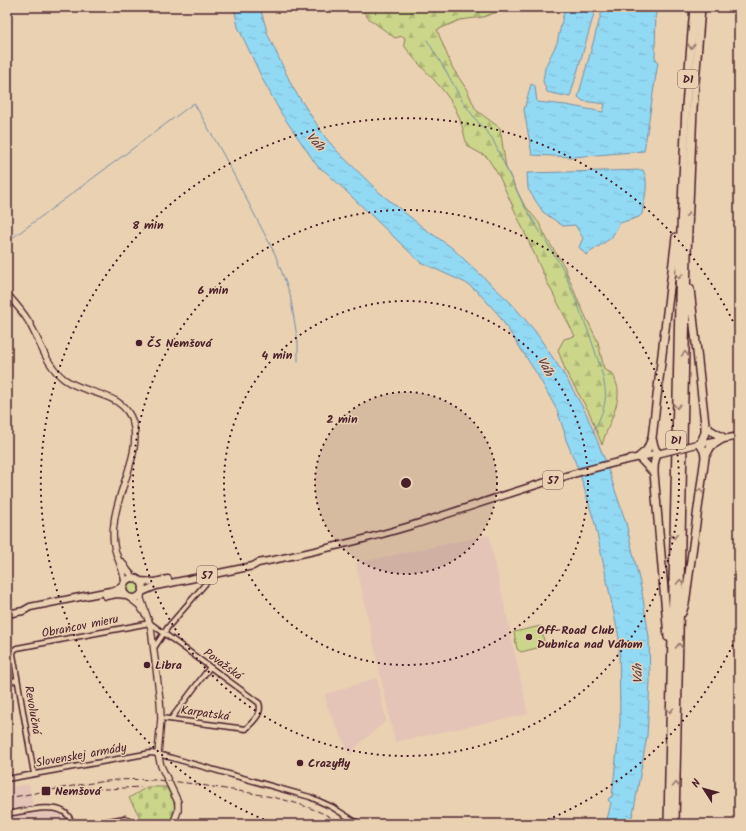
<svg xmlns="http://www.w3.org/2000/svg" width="746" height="831" font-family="Kalam,sans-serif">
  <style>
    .built { fill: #e4c4b6 }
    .grass { fill: #cbd68a; stroke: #8a7a5a }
    .forest { fill: url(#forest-firs); stroke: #8a7a5a }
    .cemetery { fill: url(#cemetery-stones); stroke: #8a7a5a }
    .water { fill: url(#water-ripples); stroke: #758fa4 }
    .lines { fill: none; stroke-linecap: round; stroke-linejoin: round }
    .stream { stroke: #758fa4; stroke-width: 1 }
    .street-casing { stroke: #4a1f2b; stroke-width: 7 }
    .secondary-casing { stroke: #4a1f2b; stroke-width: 8 }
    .primary-casing { stroke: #4a1f2b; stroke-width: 9 }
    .highway-casing { stroke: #4a1f2b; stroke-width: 10 }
    .street { stroke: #ead1b2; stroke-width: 4 }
    .secondary { stroke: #ead1b2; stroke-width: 5.5 }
    .primary { stroke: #ead1b2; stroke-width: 6 }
    .highway { stroke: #ead1b2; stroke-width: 7 }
    .rail { stroke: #4a1f2b; stroke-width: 1; stroke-dasharray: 6 3; stroke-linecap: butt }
    .primary-bridge-casing { stroke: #4a1f2b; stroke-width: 9; stroke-linecap: butt }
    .primary-bridge { stroke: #ead1b2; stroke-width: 6 }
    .oneway { stroke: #9a786e }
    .ring { fill: none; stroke: #4a1f2b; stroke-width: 2; stroke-dasharray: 2 4 }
    .poi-dot { fill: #4a1f2b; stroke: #ead1b2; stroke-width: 1.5 }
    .labels { text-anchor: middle; stroke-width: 3; stroke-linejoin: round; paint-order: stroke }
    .shield { fill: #ead1b2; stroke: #7a5454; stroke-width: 1 }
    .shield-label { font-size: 11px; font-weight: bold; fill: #4a1f2b }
    .poi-label { font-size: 12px; font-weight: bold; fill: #4a1f2b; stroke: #ead1b2; text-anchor: start }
    .street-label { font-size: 12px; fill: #4a1f2b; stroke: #ead1b2 }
    .water-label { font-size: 13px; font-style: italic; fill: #553b49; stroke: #ead1b2 }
    .centre { fill: #4a1f2b; stroke: #ead1b2; stroke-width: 2 }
    .ring-label { font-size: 12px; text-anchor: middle; font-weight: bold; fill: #4a1f2b; stroke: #ead1b2; stroke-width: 3; stroke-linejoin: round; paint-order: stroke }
  </style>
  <defs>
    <pattern id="forest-firs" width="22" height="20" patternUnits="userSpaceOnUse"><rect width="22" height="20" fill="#cbd68a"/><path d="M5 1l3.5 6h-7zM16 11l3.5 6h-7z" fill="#b0b777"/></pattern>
    <pattern id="cemetery-stones" width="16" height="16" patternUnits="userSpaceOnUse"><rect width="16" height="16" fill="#cbd68a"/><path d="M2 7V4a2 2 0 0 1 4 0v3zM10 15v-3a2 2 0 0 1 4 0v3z" fill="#b0b777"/></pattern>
    <pattern id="water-ripples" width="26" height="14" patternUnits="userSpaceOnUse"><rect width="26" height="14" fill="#92d9f4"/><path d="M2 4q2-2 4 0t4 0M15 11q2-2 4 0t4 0" fill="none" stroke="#7fbad1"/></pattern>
  </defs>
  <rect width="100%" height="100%" fill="#ead1b2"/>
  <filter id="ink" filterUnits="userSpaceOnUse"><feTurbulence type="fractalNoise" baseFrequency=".025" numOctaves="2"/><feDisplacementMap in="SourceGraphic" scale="8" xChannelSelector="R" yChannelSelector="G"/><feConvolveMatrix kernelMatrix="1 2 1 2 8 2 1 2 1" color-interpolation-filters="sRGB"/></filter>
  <g filter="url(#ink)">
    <!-- built -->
    <path class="built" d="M489 535 528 714 395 742 356 563Z
      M377 678 386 721 359 744 350 755 327 706 325 694Z
      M29 784 34 811 58 813 63 817 69 824H7V788Z"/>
    <!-- grass -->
    <path class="grass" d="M127 588a6 6 0 1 1 12 0a6 6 0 1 1-12 0Z
      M541 626 544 641 538 643 537 648 521 652 517 649 514 632Z"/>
    <!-- forest -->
    <path class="forest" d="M361 7H511L483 17 460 20 437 30 452 67 467 90 476 110 500 128 506 168 523 203 539 223 547 239 564 266 579 303 598 342 604 369 613 374C615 379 617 384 618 389 620 406 606 429 602 445L589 412 566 372 558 350 564 339 575 336 547 282 499 176 487 157 467 146C463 129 459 111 448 97 435 78 416 64 404 45L405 38 402 36 395 38 368 18Z"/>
    <!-- cemetery -->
    <path class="cemetery" d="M147 787H166C176 803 177 807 169 824H144L129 798Z"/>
    <!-- water -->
    <path class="water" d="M234 7H260L268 35 293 88 325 137 337 151 380 193 425 229 451 247 511 303 535 331 565 376 586 413 605 460 626 523 642 592 649 637 650 681 647 736 634 809 630 824H606L611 803 608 800 610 797H612L620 722 619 638 595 524 579 471 566 440 564 431 557 410 537 374 498 314 477 291 466 283 420 262 326 172 318 167 281 113 264 82 238 27Z
      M565 7H596L570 97 547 92 543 81 545 68 548 61 557 43Z
      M603 7H656L655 57 658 62 644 151 573 157 532 155 524 110 531 84 535 86 537 102 566 105 603 112 605 104 583 101 578 97Z
      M643 170C650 182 644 200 642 214L639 217 620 223 611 238 586 255 579 247 583 238 575 225 563 226 543 212 528 189 527 173Z"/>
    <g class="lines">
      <!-- stream -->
      <path class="stream" d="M427 40 447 73 463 102 477 121 492 138 523 204 563 269 589 333 600 366
        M7 242 194 103 223 154 275 254 290 294 298 343V361
        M593 432C606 407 609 398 601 370"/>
      <!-- street casing -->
      <g class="street-casing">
        <path id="street" d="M154 648 168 627 206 583
          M7 682 17 680
          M171 719 210 667
          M34 774 13 654 14 650 17 648 150 623 259 703C263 714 253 721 246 729L161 718
          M7 779 151 753 158 754 310 797 332 807 359 824
          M12 813C26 811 52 804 64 812 68 814 71 820 73 824
          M92 824 125 818 135 824"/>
      </g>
      <!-- secondary casing -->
      <g class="secondary-casing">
        <path id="secondary" d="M7 294C15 303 23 312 29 322 40 342 46 365 64 379 87 396 124 391 133 423 142 454 116 492 114 524 113 530 113 538 114 545 116 558 124 569 125 583
          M122 562 128 571 135 579
          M141 594V599L151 628 160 700 161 718 158 754 161 766 178 802V811L173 824
          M130 598 139 605 145 614"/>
      </g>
      <!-- primary casing -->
      <g class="primary-casing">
        <path id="primary" d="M698 444 739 436
          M123 588a10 10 0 1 1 20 0a10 10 0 1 1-20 0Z
          M139 581 155 582 168 579
          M142 592 156 586 253 566 258 563C309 553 360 541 410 526 493 500 574 469 660 453
          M106 596 117 594 126 595
          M7 614 23 611 30 607 110 591 118 589 124 585"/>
      </g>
      <!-- highway casing -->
      <g class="highway-casing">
        <path id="highway" d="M690 289 705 424V433L700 444 704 451 705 457
          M705 424 710 430 724 438
          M652 439 655 449 658 453C654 460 654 465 654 473L668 637
          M654 473 639 457 647 450 652 438 676 237
          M682 613 685 604 705 457 711 446 724 438
          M668 824 680 255 686 106 694 7
          M675 824 687 254 693 108 701 7"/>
      </g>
      <!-- street -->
      <use href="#street" class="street"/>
      <!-- secondary -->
      <use href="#secondary" class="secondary"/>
      <!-- primary -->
      <use href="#primary" class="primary"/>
      <!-- highway -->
      <use href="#highway" class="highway"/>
      <!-- rail -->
      <path class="rail" d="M86 788 107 789 141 787
        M7 798C44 792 81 783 118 780 152 778 185 782 219 788 264 795 303 800 343 824"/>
      <!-- primary-bridge casing -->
      <g class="primary-bridge-casing">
        <path id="primary-bridge" d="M661 453 697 444"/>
      </g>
      <!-- primary-bridge -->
      <use href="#primary-bridge" class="primary-bridge"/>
    </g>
    <!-- one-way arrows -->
    <defs><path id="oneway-chevron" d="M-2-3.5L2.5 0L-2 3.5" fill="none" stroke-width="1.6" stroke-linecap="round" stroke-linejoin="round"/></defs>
    <g class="oneway">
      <use href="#oneway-chevron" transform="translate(691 46) rotate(95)"/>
      <use href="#oneway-chevron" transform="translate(689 215) rotate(-88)"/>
      <use href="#oneway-chevron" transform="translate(679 276) rotate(91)"/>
      <use href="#oneway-chevron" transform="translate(685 354) rotate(-89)"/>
      <use href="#oneway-chevron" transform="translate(677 406) rotate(91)"/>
      <use href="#oneway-chevron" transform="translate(700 491) rotate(-82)"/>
      <use href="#oneway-chevron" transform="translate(674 536) rotate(91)"/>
      <use href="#oneway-chevron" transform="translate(680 582) rotate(-89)"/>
      <use href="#oneway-chevron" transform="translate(679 646) rotate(-89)"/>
      <use href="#oneway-chevron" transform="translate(670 710) rotate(91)"/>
      <use href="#oneway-chevron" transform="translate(676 785) rotate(-89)"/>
    </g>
  </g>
  <!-- distance rings -->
  <circle cx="406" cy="483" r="91" fill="#4a1f2b" fill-opacity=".12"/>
  <g class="ring">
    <circle cx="406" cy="483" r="91"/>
    <circle cx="406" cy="483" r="182"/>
    <circle cx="406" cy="483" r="273"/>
    <path d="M738 634A365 365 0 0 1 537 824M275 824A365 365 0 1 1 738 332"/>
  </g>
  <!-- markers -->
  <g class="poi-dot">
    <circle cx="139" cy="343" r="4"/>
    <circle cx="529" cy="637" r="4"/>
    <circle cx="147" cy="665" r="4"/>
    <circle cx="300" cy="763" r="4"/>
    <rect x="41" y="786" width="10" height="10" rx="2"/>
  </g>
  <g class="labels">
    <!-- shield labels -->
    <g class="shield">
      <rect x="678" y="70" width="20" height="18" rx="3"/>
      <rect x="666" y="431" width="20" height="18" rx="3"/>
      <rect x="543" y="471" width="20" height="18" rx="3"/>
      <rect x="197" y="566" width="20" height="18" rx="3"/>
    </g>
    <g class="shield-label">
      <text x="688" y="83">D1</text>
      <text x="676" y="444">D1</text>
      <text x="553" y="484">57</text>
      <text x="207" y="579">57</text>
    </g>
    <!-- poi labels -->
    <g class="poi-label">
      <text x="147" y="347">ČS Nemšová</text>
      <text x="537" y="634">Off-Road Club<tspan x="537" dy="14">Dubnica nad Váhom</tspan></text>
      <text x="155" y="669">Libra</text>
      <text x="308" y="767">Crazyfly</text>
      <text x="55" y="795">Nemšová</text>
    </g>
    <!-- street labels -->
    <g class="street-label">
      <text transform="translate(80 626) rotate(-11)" y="4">Obrancov mieru</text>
      <text transform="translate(223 664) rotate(36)" y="4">Považská</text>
      <text transform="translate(33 710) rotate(80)" y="4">Revolučná</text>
      <text transform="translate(205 713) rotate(8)" y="4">Karpatská</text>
      <text transform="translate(81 755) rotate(-10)" y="4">Slovenskej armády</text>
    </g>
    <!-- water labels -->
    <g class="water-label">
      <text transform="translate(316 141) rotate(47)" y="5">Váh</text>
      <text transform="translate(546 366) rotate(62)" y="5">Váh</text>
      <text transform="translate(637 674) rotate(-92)" y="5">Váh</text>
    </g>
  </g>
  <circle cx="406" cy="483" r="6" class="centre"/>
  <g class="ring-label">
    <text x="148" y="229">8 min</text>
    <text x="213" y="294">6 min</text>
    <text x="277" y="359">4 min</text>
    <text x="342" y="423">2 min</text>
  </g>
  <!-- margin -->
  <rect width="746" height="831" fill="none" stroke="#ead1b2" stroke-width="24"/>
  <rect x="12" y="12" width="722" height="807" fill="none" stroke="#4a1f2b" stroke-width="1.5" filter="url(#ink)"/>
  <!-- north arrow -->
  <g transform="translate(704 789) rotate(306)" stroke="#ead1b2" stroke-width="3" paint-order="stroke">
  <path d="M0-3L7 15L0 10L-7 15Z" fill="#4a1f2b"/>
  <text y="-6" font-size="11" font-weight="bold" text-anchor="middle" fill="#4a1f2b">N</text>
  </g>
</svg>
